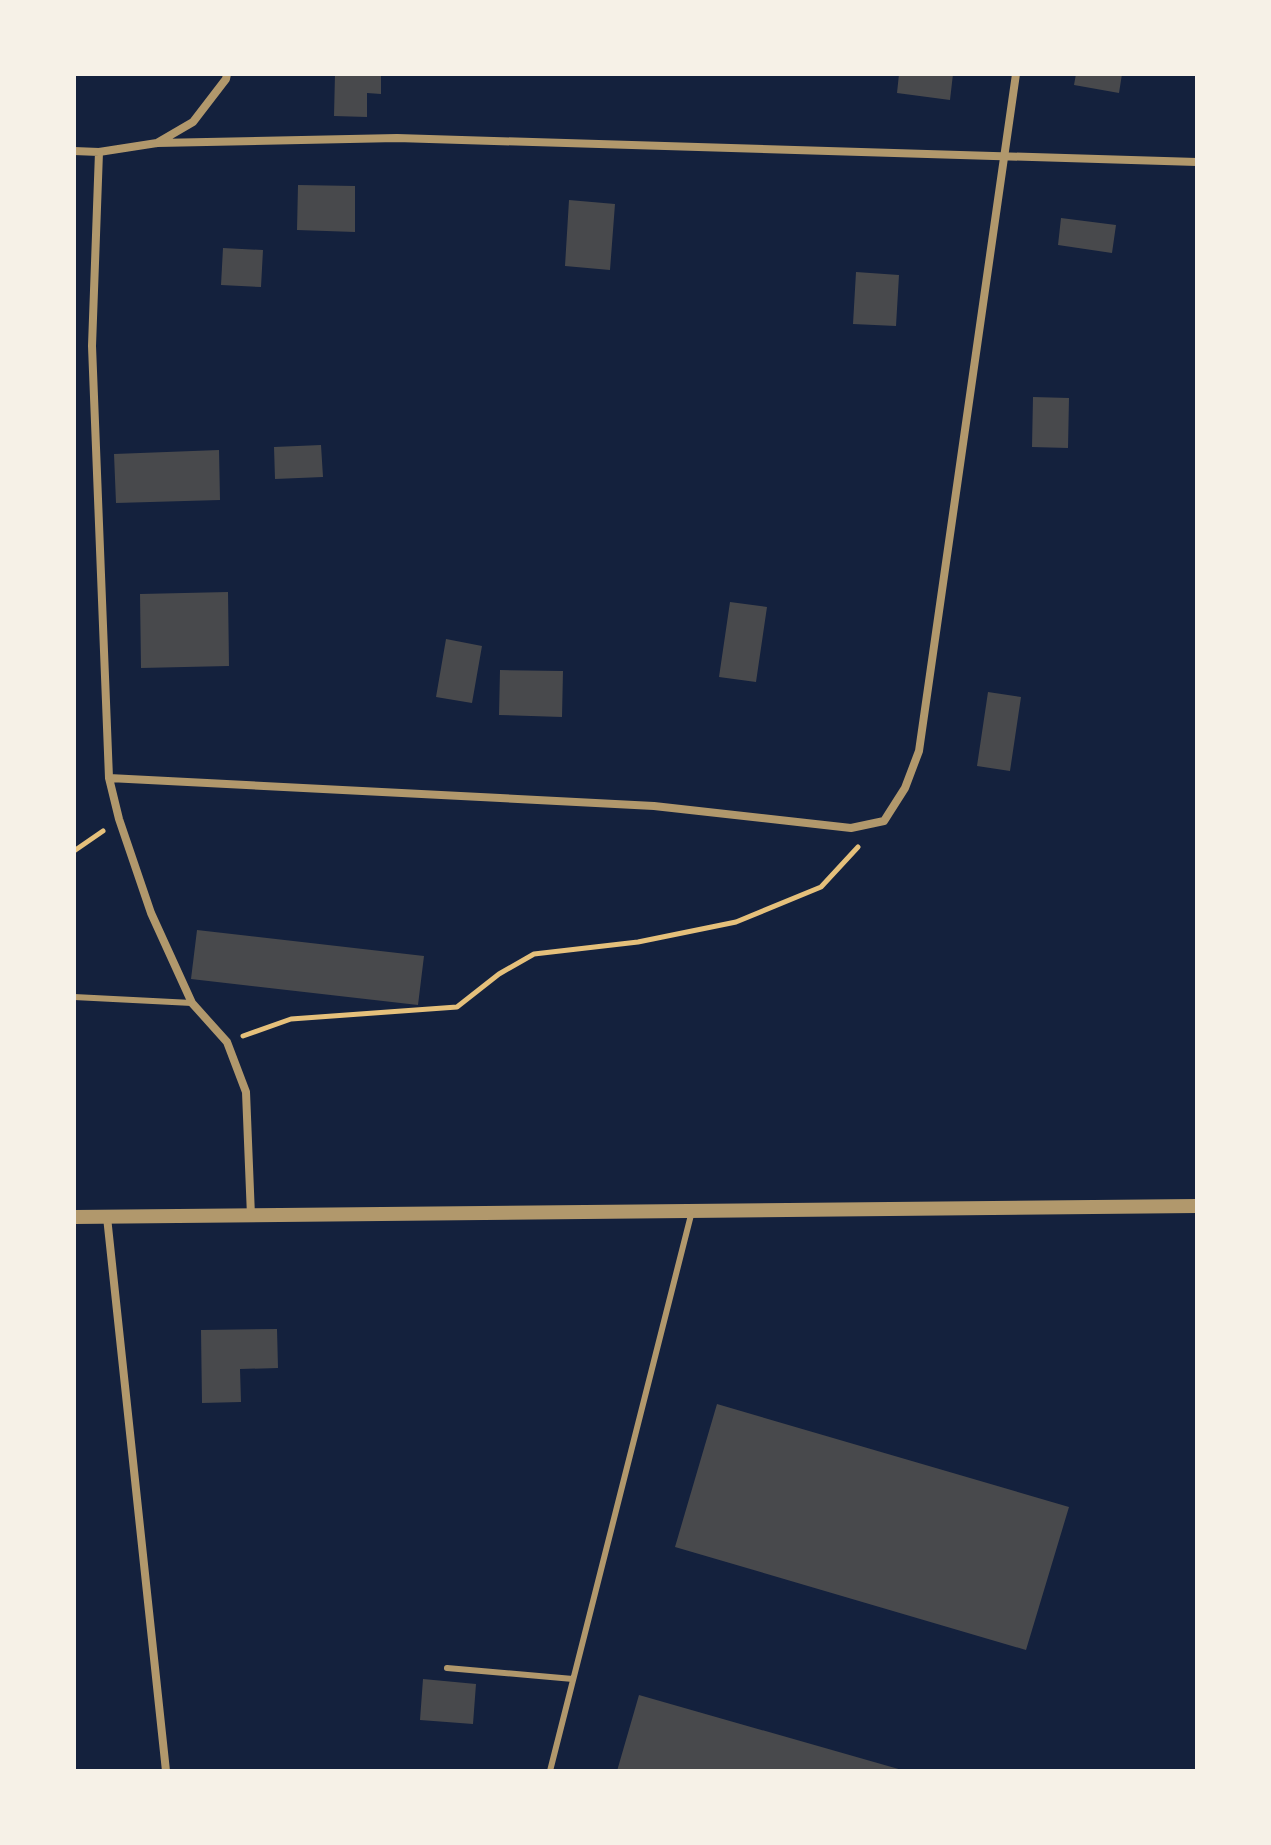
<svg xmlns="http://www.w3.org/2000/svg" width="1271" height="1845" font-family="'Roboto Condensed',sans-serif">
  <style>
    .building { fill: #48494c }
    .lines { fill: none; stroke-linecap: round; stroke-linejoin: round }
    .path { stroke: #e5c07b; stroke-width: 5 }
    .service { stroke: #b1986c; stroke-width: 6 }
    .minor { stroke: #b1986c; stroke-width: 8 }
    .tertiary { stroke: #b1986c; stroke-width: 14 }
  </style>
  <rect width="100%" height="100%" fill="#14213d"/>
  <!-- building -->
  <path class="building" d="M335 74H381V94L367 93V117L334 116Z
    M899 74H953L950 100 897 93Z
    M1076 74H1122L1119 93 1074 85Z
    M298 185 355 186V232L297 230Z
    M569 200 615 204 610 270 565 266Z
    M1061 218 1116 225 1112 253 1058 245Z
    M223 248 263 250 261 287 221 285Z
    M856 272 899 275 896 326 853 324Z
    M1033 397 1069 398 1068 448 1032 447Z
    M321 445 323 477 275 479 274 447Z
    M219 450 220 500 116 503 114 454Z
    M228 592 229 666 141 668 140 594Z
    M730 602 767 607 756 682 719 677Z
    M446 639 482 646 472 703 436 697Z
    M500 670 563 671 562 717 499 715Z
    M988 692 1021 697 1010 771 977 766Z
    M197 930 424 956 418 1005 191 979Z
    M277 1329 278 1368 240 1369 241 1402 202 1403 201 1330Z
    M717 1404 1069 1507 1026 1650 675 1547Z
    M423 1679 476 1684 473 1724 420 1720Z
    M639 1695 902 1770V1771H617Z"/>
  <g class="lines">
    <!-- path -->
    <path class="path" d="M74 851 103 831
      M243 1036 291 1019 457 1007 499 974 534 954 638 942 736 922 821 887 858 847"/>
    <!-- service -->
    <path class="service" d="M74 997 192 1003
      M447 1668 573 1679
      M550 1771 692 1211"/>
    <!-- minor -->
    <path class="minor" d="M157 143 193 122 226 79 227 74
      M74 151 99 152 157 143 397 138 1197 162
      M99 152 92 346 109 778 119 819 151 913 192 1003 227 1042 246 1092 251 1216
      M109 778 654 806 851 828 884 821 905 788 919 751 1016 74
      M107 1217 166 1771"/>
    <!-- tertiary -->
    <path class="tertiary" d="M74 1217 1197 1206"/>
  </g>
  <!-- border -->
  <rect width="1271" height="1845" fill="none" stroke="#f6f1e7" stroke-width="152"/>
</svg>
